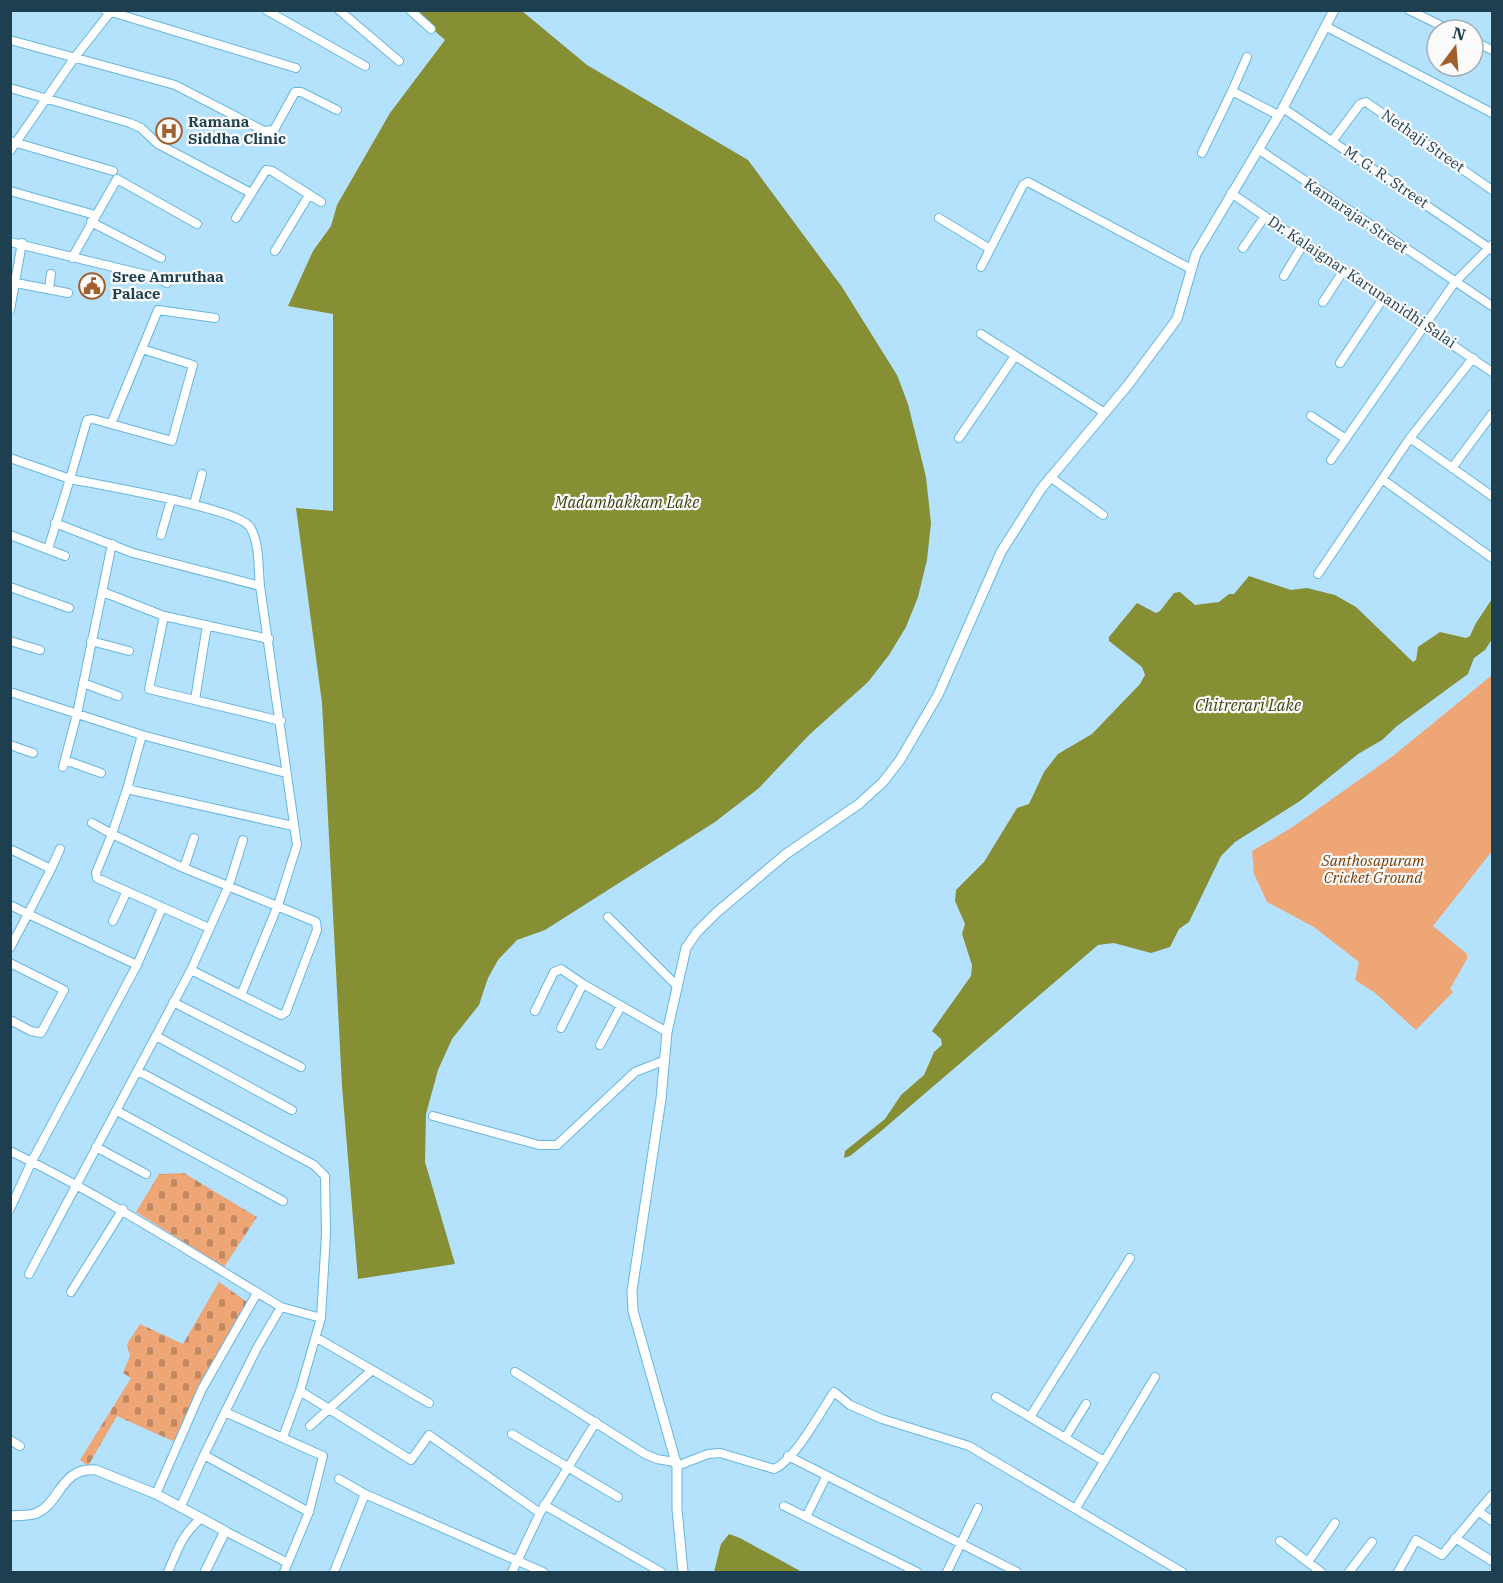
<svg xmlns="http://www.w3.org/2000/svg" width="1503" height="1583" font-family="'IBM Plex Serif',serif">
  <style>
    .cemetery { fill: url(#cemetery-stones) }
    .park { fill: #eea676 }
    .water { fill: #878f34 }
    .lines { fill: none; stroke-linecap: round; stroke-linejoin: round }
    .minor-casing { stroke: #67b6e0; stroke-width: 10 }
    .tertiary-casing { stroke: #67b6e0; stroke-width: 11 }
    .minor { stroke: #fff; stroke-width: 8 }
    .tertiary { stroke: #fff; stroke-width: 9 }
    .labels { text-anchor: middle; stroke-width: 4.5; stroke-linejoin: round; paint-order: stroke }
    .poi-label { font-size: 15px; font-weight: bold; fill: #1e3f50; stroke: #fbfbfb; text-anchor: start }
    .street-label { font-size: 15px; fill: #1e3f50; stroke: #fbfbfb }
    .park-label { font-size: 15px; font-style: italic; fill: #763900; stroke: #fbfbfb }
    .water-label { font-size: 16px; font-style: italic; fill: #3d410f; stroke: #fbfbfb }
  </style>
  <defs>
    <pattern id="cemetery-stones" width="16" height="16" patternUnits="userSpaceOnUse" patternTransform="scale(1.5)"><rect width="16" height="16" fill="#eea676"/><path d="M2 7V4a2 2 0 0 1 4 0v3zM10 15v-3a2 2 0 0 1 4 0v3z" fill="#c08963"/></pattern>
  </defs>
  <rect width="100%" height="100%" fill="#b4e1fb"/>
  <!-- cemetery -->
  <path class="cemetery" d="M184 1173 257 1217 224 1267 136 1212 159 1174Z
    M219 1282 247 1302 175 1442 117 1416 88 1466 80 1460 131 1378 123 1373 130 1356 127 1344 140 1324 183 1344Z"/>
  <!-- park -->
  <path class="park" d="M1492 675V851L1433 926 1467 954V959L1450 989 1453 992 1416 1030 1374 992 1355 980 1359 962 1314 927 1267 902 1254 874 1252 851 1291 828 1393 756Z"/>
  <!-- water -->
  <path class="water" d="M412 11H522L587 65 748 160 842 287 897 375 908 404 926 477 931 523 927 560 918 597 906 627 889 655 868 682 809 735 759 788 715 822 545 930 517 940 498 960 488 978 479 1005 452 1039 438 1070 426 1114 425 1162 455 1264 358 1279 342 1086 322 703 296 508 333 511V314L288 306 313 251 331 226 337 205 390 113 445 40Z
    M1249 576 1291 590 1307 588 1335 595 1356 607 1413 662 1416 660 1418 647 1440 632 1466 638 1470 636 1476 623 1492 599V639L1485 650 1474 658 1468 674 1397 726 1382 740 1358 754 1300 801 1235 842 1221 856 1189 922 1179 929 1170 947 1151 953 1114 943 1098 945 880 1132 850 1156 844 1158 845 1151 885 1119 901 1095 924 1075 934 1052 942 1045 941 1039 932 1031 971 976 972 965 962 934 965 924 955 901 956 890 984 862 1017 808 1029 804 1044 772 1058 754 1092 734 1140 684 1145 675 1142 667 1109 641V637L1137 603 1156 613 1160 611 1174 593 1180 592 1195 605 1219 602 1229 594H1234Z
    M729 1534 740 1538 802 1572H714L721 1544Z"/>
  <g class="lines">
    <!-- minor casing -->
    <g class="minor-casing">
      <path id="minor" d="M105 10 296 68
        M266 10 365 66
        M339 10 399 61
        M410 10 431 29
        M1409 10 1450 30
        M1325 26 1492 113
        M10 40 175 85 264 131 274 130 295 92H301L337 110
        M1473 41 1492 50
        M10 88 130 123 141 128 158 144 251 193
        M1232 91 1247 57
        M1283 108 1492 250
        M1333 140 1360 104 1366 102 1492 190
        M10 141 113 171
        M1258 149 1492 306
        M10 151 75 57 112 10
        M1202 153 1232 91 1278 115
        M10 191 95 215
        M1231 193 1492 372
        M236 218 266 170 272 171 321 202
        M939 218 990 249
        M91 222 161 258
        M10 242 155 277 167 283
        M1243 248 1265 216
        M275 251 309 195
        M72 258 117 179 197 224
        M981 267 1023 185 1028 182 1191 269
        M1284 276 1304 243
        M16 283 68 293
        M49 289 51 274
        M1323 302 1344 270
        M10 310 22 243
        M981 334 1105 413
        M142 349 193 365 172 441 93 419 87 420 70 479C99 485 238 508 250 527 260 543 258 568 260 586
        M1340 363 1384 297
        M1311 416 1346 439
        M111 424 158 310 215 318
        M959 438 1015 356
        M1410 438 1473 358
        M10 458 70 479 48 549
        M1331 460 1455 282 1492 245
        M1452 468 1492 414
        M1050 477 1103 515
        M1382 479 1492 558
        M194 504 202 474
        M55 523 133 553 260 586 297 845 278 905 241 995 191 970
        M10 535 65 556
        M161 535 171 500
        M1318 574 1410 438 1492 496
        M10 587 69 608
        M103 592 164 616 269 639
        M164 616 149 689 281 721
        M10 641 40 650
        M91 641 129 651
        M83 683 118 696
        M10 692 142 735 286 773
        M195 700 207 625
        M10 745 33 753
        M65 760 101 773
        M63 767 77 714 112 544
        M127 789 142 735
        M92 823 112 834 96 873 97 878 209 928
        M10 849 51 869 28 914 137 965 32 1161 10 1209
        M184 868 194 838
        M51 869 60 849
        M10 905 28 914 10 948
        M608 917 677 986
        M113 921 126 893
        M10 963 64 990 41 1033 31 1031 10 1020
        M137 965 162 908
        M241 995 281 1015 286 1012 317 930 316 922 179 866 112 834 127 789 293 826
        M173 1002 301 1067
        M535 1011 554 972 561 969 583 984 667 1032
        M561 1028 583 984
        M156 1036 292 1110
        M600 1045 621 1006
        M138 1071 314 1165 325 1176 326 1234 321 1318 281 1307 257 1348 225 1412 323 1456 309 1512 284 1572
        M117 1111 283 1201
        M433 1116 539 1145H557L635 1072 663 1061
        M96 1147 146 1174
        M10 1151C105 1197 192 1253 281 1307
        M29 1274 191 970 229 885 243 840
        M71 1292 123 1209
        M321 1318 300 1391 411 1460 429 1435 540 1513
        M317 1338 429 1403
        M515 1372 645 1454 657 1459 674 1462
        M996 1397 1104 1461
        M225 1412 204 1455 309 1512
        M1030 1417 1130 1258
        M310 1426 372 1370
        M512 1434 618 1497
        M283 1437 300 1391
        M1065 1438 1086 1404
        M10 1440 20 1446
        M788 1456 1017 1572
        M677 1466 708 1454 720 1453 774 1469C795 1460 821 1411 834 1392L850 1405 882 1419 969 1446 1182 1572
        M339 1479 365 1494 543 1572
        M156 1494 202 1389 257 1293
        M544 1505 661 1572
        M181 1506 204 1455
        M784 1506 917 1572
        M1076 1508 1155 1377
        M1478 1511 1492 1521
        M806 1517 826 1477
        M225 1531 288 1563
        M1455 1538 1492 1561
        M1280 1541 1321 1572
        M1308 1562 1335 1523
        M168 1572C177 1551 183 1532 202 1518
        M334 1572 365 1494
        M512 1572 540 1513 596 1422
        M947 1572 978 1508
        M1349 1572 1372 1542
        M1398 1572 1416 1540 1442 1555 1492 1495"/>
    </g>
    <!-- tertiary casing -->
    <g class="tertiary-casing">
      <path id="tertiary" d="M10 1516C18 1515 27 1516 34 1514 61 1505 59 1467 96 1470L156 1494 225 1531 205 1572
        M683 1572 677 1509V1466L633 1311 632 1291 661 1099 667 1032 686 948 697 932 716 913 786 854 859 804 883 782 900 760 938 695 1001 552 1041 489 1128 385 1177 319 1196 254 1283 108 1334 10"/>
    </g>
    <!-- minor -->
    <use href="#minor" class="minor"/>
    <!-- tertiary -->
    <use href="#tertiary" class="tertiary"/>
  </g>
  <!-- icons -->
  <defs>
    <g id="hospital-ring" transform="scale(1.35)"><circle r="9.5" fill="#fbfbfb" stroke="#a25f2e" stroke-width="1.5"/><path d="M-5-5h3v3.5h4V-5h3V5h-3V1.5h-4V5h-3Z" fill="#a25f2e"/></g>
    <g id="civic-ring" transform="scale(1.35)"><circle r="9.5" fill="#fbfbfb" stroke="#a25f2e" stroke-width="1.5"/><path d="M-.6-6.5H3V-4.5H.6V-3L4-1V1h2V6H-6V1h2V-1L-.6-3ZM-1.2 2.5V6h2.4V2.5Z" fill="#a25f2e"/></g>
  </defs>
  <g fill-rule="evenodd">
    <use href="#hospital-ring" x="169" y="131"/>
    <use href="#civic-ring" x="92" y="286"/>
  </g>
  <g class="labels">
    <!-- poi labels -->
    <g class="poi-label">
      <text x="188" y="127">Ramana<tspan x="188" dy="17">Siddha Clinic</tspan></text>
      <text x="112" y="282">Sree Amruthaa<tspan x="112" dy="17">Palace</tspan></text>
    </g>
    <!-- street labels -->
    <g class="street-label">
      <text transform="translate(1423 141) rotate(35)" y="5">Nethaji Street</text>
      <text transform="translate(1386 177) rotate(34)" y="5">M. G. R. Street</text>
      <text transform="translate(1356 216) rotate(34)" y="5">Kamarajar Street</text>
      <text transform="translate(1362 282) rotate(34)" y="5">Dr. Kalaignar Karunanidhi Salai</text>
    </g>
    <!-- park labels -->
    <g class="park-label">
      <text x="1373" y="866">Santhosapuram<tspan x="1373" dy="17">Cricket Ground</tspan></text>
    </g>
    <!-- water labels -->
    <g class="water-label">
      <text x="627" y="508">Madambakkam Lake</text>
      <text x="1248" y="711">Chitrerari Lake</text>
    </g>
  </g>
  <!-- border -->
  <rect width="1503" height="1583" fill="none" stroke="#1e3f50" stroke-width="24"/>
  <!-- north arrow -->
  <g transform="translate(1455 48) rotate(16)"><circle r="28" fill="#fbfbfb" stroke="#a3b0b7" stroke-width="1.5"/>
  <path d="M0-4.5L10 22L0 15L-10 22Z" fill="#a25f2e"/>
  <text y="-9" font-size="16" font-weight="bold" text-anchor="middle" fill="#1e3f50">N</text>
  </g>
</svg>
